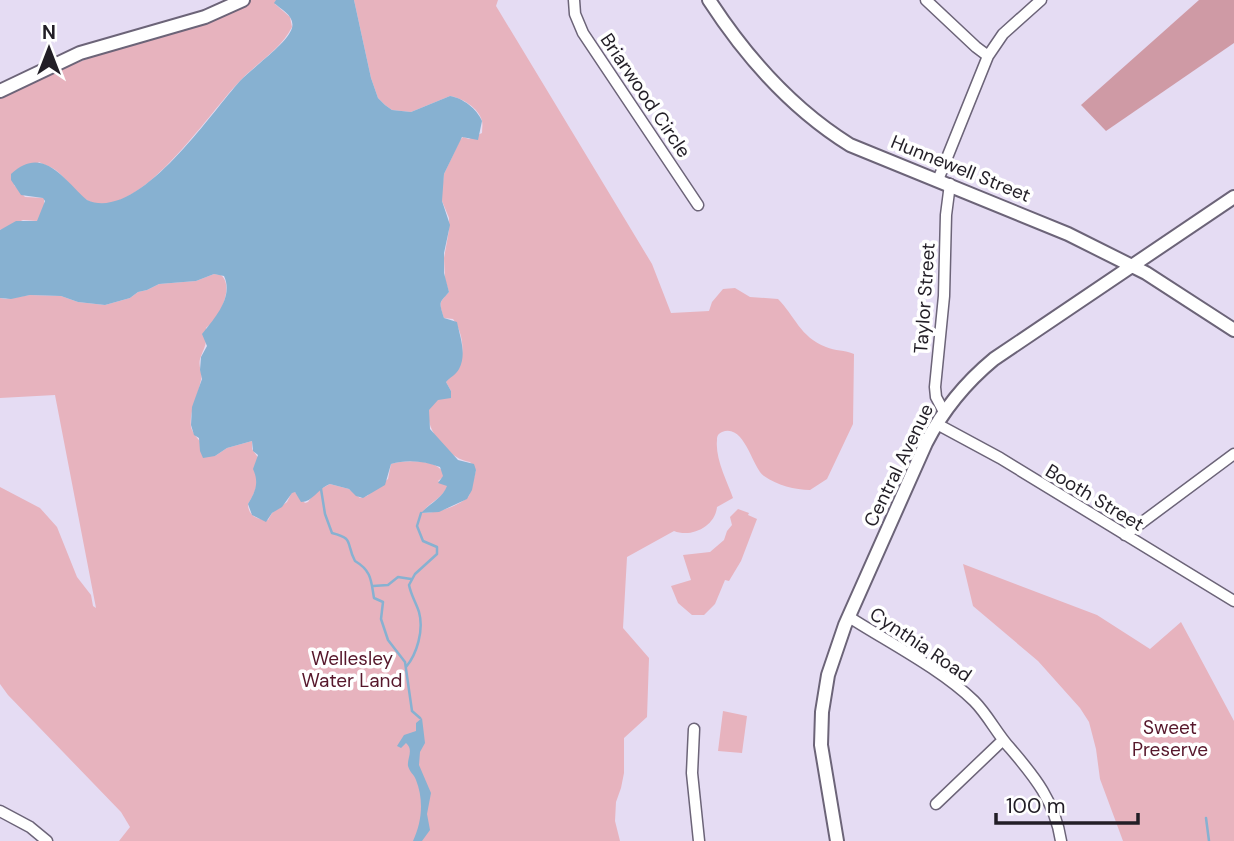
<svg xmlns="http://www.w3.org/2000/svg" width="1234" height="841" font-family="'DM Sans',sans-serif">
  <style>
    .green { fill: #e7b3be }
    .forest { fill: #cf9aa5 }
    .water { fill: #87b1d1 }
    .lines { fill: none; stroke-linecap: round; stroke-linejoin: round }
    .stream { stroke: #87b1d1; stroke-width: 2.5 }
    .minor-casing { stroke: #6c6478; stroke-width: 13 }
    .major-casing { stroke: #6c6478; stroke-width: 16 }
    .minor { stroke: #fff; stroke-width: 10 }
    .major { stroke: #fff; stroke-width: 12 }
    .labels { text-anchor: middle; stroke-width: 7; stroke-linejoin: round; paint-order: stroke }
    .street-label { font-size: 19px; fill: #221e26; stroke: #fff }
    .park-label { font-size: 19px; fill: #56172b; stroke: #fff }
  </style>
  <rect width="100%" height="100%" fill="#e5dcf3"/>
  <!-- green -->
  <path class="green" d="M246 0H276L275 4 290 17 292 27C281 49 258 62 241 80 209 112 149 207 99 204 80 203 69 179 54 169 49 166 44 165 39 162L14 185 25 197 44 198V207L38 221 23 220 0 230V99L71 65Z
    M354 0H498L496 6 652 264 671 313 709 311 712 302 723 289 735 288 750 297 778 299C795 316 800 337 826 347 835 351 845 350 854 354L853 424 827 479 810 490C795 490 777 485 764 476 752 468 745 423 722 432 718 434 717 436 717 440 715 459 727 481 733 498L717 507C715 527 691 538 674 531L627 557 623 628 649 658 647 717 624 738V773L621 788 616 802 615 821 620 841H119L130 827 121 812 8 695 0 684V487L40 508 57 527 77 577 91 595 93 606 96 608 55 395 0 398V298L6 299 30 295 61 296 78 302 105 305 130 298 138 292 147 290 159 284 196 281 214 274 221 275C235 287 219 319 206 328 207 346 205 345 200 359 198 367 203 373 201 380 198 396 189 411 191 427 193 436 208 450 215 456L227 448 252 441V449L259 459 254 471C261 482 254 494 248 504 248 516 258 520 268 520L272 513 287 502 292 492H295L305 503 308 502 315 492 330 484 349 489 360 498 367 496 388 479 391 464C405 460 435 459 443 472V477L438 481 448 486C440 501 431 500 422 513 437 513 458 507 469 496L476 470 470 462C449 459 424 430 429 409 431 401 444 395 451 391L446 382 447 379C467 368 466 336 453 319L444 318C438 302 440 302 449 292L445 279 444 258 449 230V218L442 201V190L444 174 460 140 463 137 469 139 482 133C482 129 483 125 482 121 479 108 462 98 450 96L411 112 392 110 385 105 378 98 371 78Z
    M738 509 749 513 748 515 757 519 741 561 729 581 725 580 715 604 704 615H692L678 603 671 586 691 580 683 555 710 552 724 540 727 531 732 525 730 517Z
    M963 564 1097 615 1150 649 1181 622 1234 721V841H1123L1100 779 1096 749 1089 722 1080 708 1038 661 973 606Z
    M723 711 747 716 742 753 718 751Z"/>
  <!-- forest -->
  <path class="forest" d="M1199 0H1234V43L1106 131 1081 105Z"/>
  <!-- water -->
  <path class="water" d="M276 0H354L371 78 378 98 385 105 392 110 411 112 450 96C463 98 477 109 482 121L478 140 462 137 444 174 442 201 450 225 444 253V273L449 292C440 303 438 300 444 318L457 322C460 337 467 354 459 369 456 375 450 377 446 382L451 391V398L438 400 429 410 430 429 458 460 474 464 476 470 472 490 467 499 439 512 421 513C430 503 442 499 447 486L438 483 443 476 440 467C425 461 407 459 391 464L385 485 363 498 356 496 349 489 330 484C317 489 313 502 301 502L295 492 292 493 282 507 272 513 266 522 252 515 248 504C256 491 259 482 253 469L258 455 253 451 252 441 227 448 215 456 203 458 200 451 199 438 194 435 191 425 192 407 202 379 200 370 201 357 207 346 202 334C214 319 234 297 224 276L214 274 196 281 159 284 147 290 138 292 130 298 105 305 78 302 61 296 30 295 11 299 0 298V230L16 221H37L45 201 43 198 21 195 11 180V174C43 144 64 180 87 200 138 223 210 114 240 81 253 67 287 44 292 28 295 16 282 10 274 3Z
    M422 718 425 743 420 752 419 765 431 793 427 814 430 830 422 841H413C422 822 424 800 416 780 414 774 410 773 408 766 407 758 414 750 406 743L401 748 397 746 404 735 416 731V723Z"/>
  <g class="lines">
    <!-- stream -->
    <path class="stream" d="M321 489 325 514 332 533C355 539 345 542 355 561 372 571 371 581 374 598L383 602 381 619 388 640 405 662 412 711 420 718
      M373 586 388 585 398 577 411 579
      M406 667C417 654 424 630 419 612 416 603 411 595 409 585L415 574 437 554V547L423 541 417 526 421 513
      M1206 818 1209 841"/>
    <!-- minor casing -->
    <g class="minor-casing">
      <path id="minor" d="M574 0 575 14 583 33 698 205
        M926 0 976 47 988 56
        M938 180 988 56 1003 34 1041 0
        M944 412 936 397 935 387 944 296 946 215 950 184
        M937 424 1000 458 1234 601
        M1125 535 1234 454
        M849 617C888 642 941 669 974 701 988 715 997 734 1010 748 1035 777 1055 802 1061 841
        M694 729 692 773 699 841
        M936 804 1003 740
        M0 811 30 827 47 841"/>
    </g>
    <!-- major casing -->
    <g class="major-casing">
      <path id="major" d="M709 0C746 57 792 109 850 145L1068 234 1146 273 1234 330
        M0 91 80 53 205 17 243 0
        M837 841 821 745 822 712 828 675 845 625 926 443C943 410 965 383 994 359L1234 197"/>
    </g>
    <!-- minor -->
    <use href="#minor" class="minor"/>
    <!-- major -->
    <use href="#major" class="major"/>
  </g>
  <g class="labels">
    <!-- street labels -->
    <g class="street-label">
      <text transform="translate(646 95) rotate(56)" y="7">Briarwood Circle</text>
      <text transform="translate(961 168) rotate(22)" y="7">Hunnewell Street</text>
      <text transform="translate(924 298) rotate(-86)" y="7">Taylor Street</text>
      <text transform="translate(898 465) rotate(-64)" y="7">Central Avenue</text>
      <text transform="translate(1095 497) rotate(31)" y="7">Booth Street</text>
      <text transform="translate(921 644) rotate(34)" y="7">Cynthia Road</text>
    </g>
    <!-- park labels -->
    <g class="park-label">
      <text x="352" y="665">Wellesley<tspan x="352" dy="22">Water Land</tspan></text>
      <text x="1170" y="734">Sweet<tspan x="1170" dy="22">Preserve</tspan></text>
    </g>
  </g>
  <!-- north arrow -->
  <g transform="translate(49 49)" stroke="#ffffff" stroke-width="5" paint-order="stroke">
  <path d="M0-5L12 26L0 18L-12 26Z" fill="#221e26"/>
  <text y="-10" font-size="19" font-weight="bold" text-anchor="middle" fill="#221e26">N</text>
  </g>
  <!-- scale -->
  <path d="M996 813v10h142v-10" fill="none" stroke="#221e26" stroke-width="3.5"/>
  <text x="1006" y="813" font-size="21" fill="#221e26" stroke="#ffffff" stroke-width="5" paint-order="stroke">100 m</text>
</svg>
